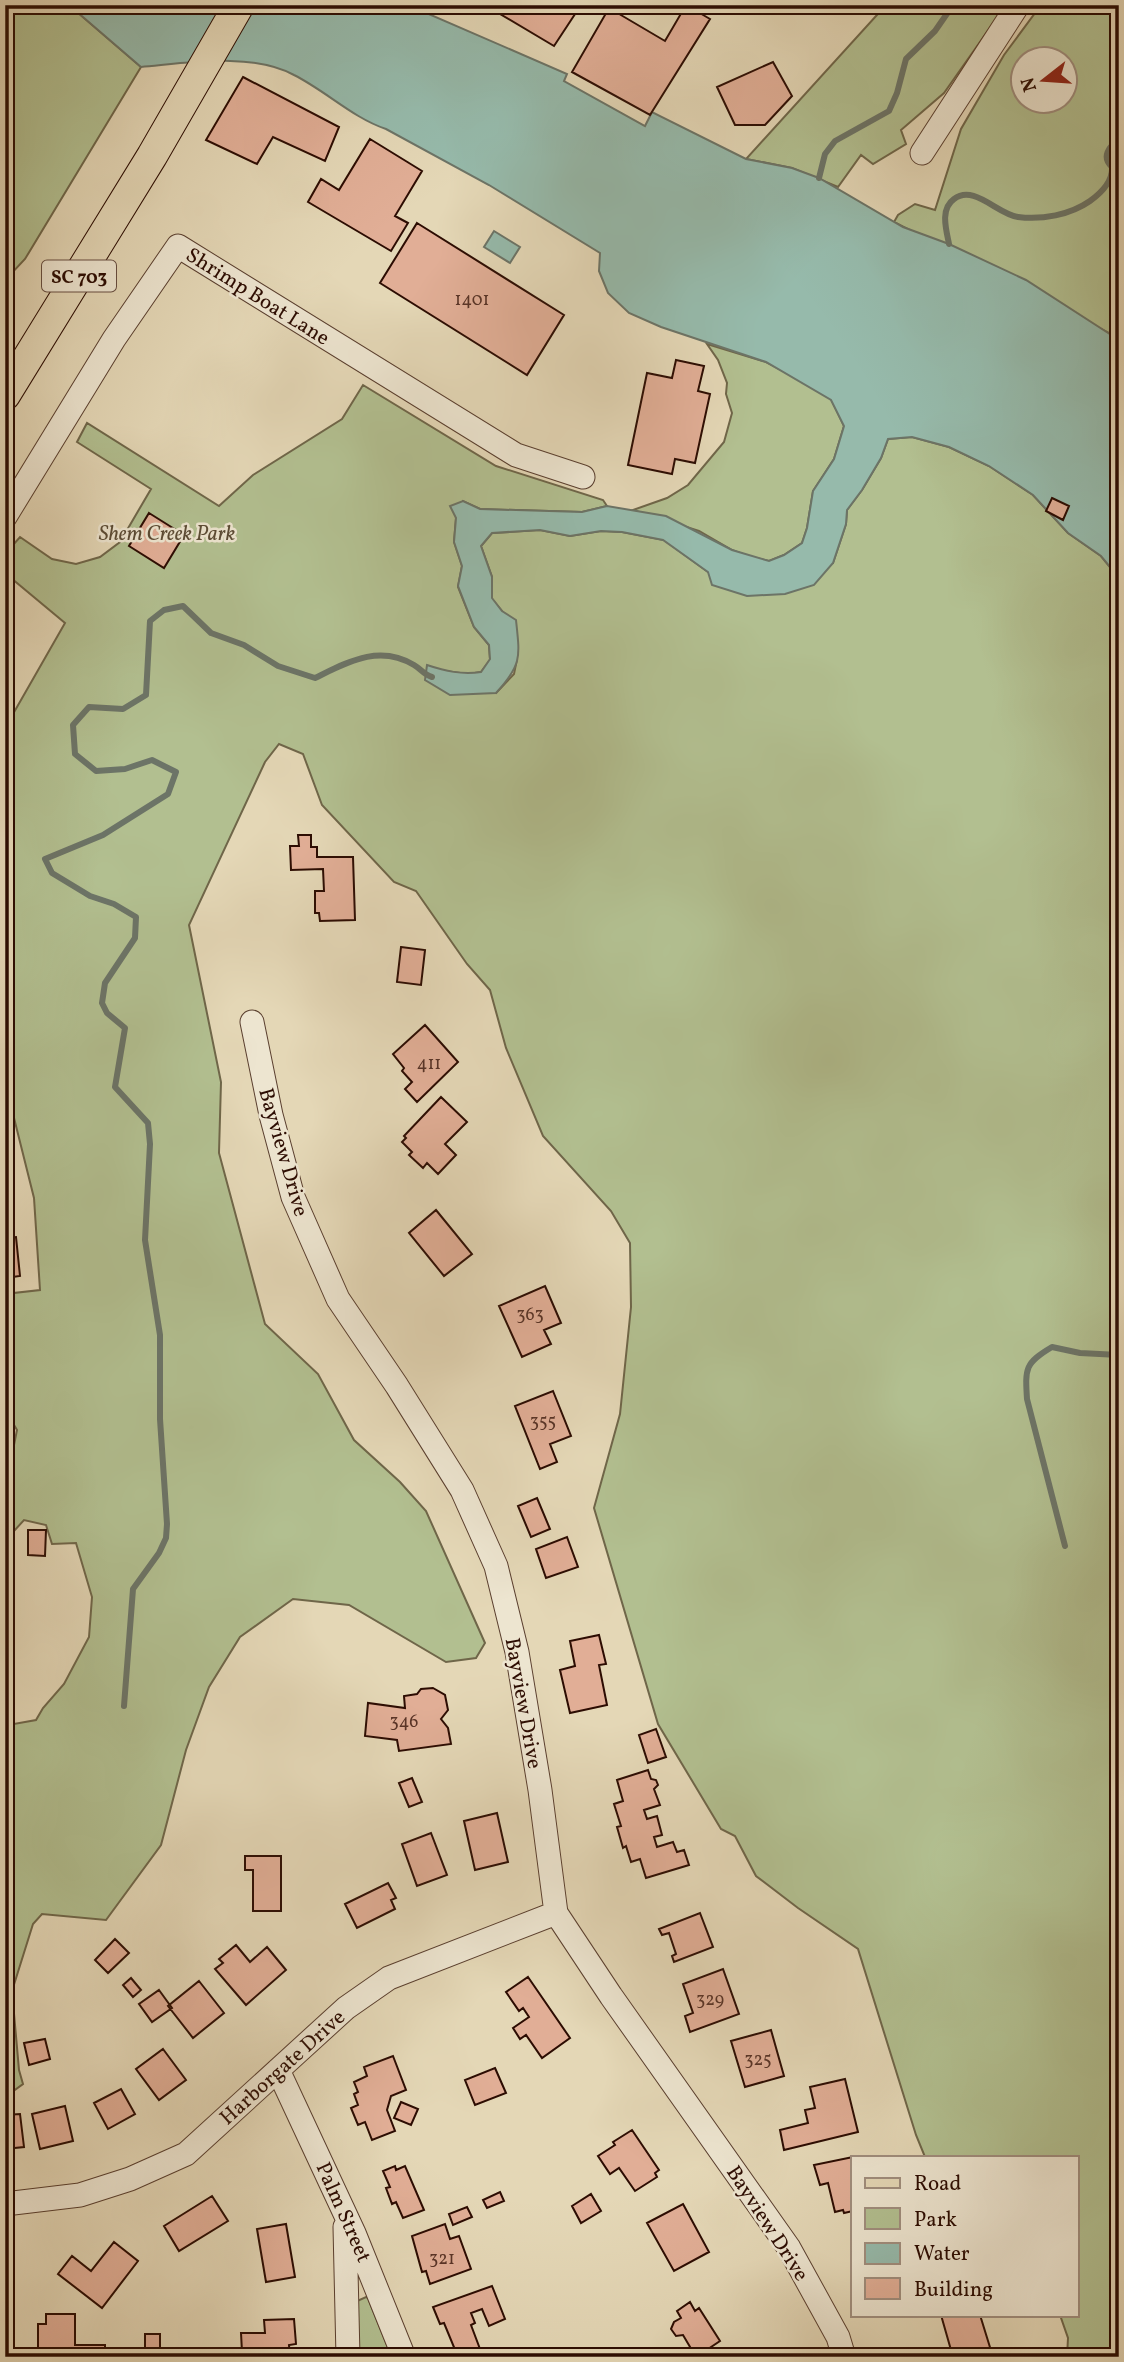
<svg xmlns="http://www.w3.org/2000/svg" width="1124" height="2362" font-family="Vollkorn,serif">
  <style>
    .green { fill: #b2bf90; stroke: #6f6649; stroke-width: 2; fill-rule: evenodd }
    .water { fill: #96baab; stroke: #6c7467; stroke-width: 2 }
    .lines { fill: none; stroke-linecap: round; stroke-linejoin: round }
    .stream { stroke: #6c7467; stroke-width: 6 }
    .building { fill: #e1ae96; stroke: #2c0c02; stroke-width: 2 }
    .minor-casing { stroke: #5a3f2f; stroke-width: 25 }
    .major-casing { stroke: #2c0c02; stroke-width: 32 }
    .minor { stroke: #ede5d0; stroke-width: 23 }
    .major { stroke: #e4d7b6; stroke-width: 30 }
    .labels { text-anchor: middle; stroke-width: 5; stroke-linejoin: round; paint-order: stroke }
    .number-label { font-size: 18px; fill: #593427 }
    .shield { fill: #ede5d0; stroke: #664d40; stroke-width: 2 }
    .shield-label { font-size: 19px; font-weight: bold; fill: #2c0c02 }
    .street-label { font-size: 21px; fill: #2c0c02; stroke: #ede5d0 }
    .park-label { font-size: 21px; font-style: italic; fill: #5b4b34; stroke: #ede5d0 }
  </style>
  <rect width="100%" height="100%" fill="#e4d7b6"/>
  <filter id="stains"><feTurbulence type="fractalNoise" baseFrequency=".00286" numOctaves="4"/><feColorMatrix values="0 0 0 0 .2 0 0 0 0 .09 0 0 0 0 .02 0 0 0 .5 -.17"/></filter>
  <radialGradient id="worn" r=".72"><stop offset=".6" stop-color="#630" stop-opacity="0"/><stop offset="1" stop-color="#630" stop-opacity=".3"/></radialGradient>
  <!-- green -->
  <path class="green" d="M5 5H69L141 67 25 259 11 274 5 269Z
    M886 5H1006L944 93 901 130 906 144 873 164 861 155 838 187 792 168 746 159Z
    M1041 5H1119V340L1113 335 894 222 898 215 915 204 935 210 961 129 1004 55ZM1023 60H1064V102H1023Z
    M707 344 766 362 806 383 831 399 844 426 834 459 813 491 807 528 802 543 784 555 769 561 748 556 732 550 699 531 633 510 667 498 688 485 724 442 732 413 726 394 727 383 718 360Z
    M363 385 496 466 603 500 607 506 582 512 480 509 463 501 456 518 454 542 462 566 458 587 474 627 489 645 490 660 481 672 468 674 445 671 496 693 514 674 517 659 502 611 491 598 492 577 481 546 492 533 540 530 570 536 601 531 622 532 664 540 708 572 833 563 846 524 847 510 862 490 881 458 888 439 912 437 949 447 989 466 1033 495 1068 533 1101 556 1119 578V2357H1067L1068 2338 1060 2315H1077V2157H925L916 2135 858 1949 798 1908 756 1876 735 1836 721 1829 658 1724 594 1508 620 1414 631 1307 630 1243 611 1211 543 1136 506 1048 490 990 467 964 416 891 394 882 322 805 303 754 279 744 265 762 189 925 221 1082 219 1153 265 1324 318 1374 354 1440 400 1482 426 1511 485 1643 476 1658 446 1662 349 1605 293 1599 240 1637 209 1687 186 1750 161 1845 106 1920 42 1914 33 1924 12 1991 19 2070 23 2084 5 2097V1835L14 1815 5 1788V1716L14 1724 36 1720 43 1708 64 1684 89 1637 92 1597 76 1543 52 1544 46 1525 24 1520 5 1541V1463L11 1460 17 1430 5 1410V1294L40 1290 34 1198 5 1082V833L12 819 11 793 5 765V728L65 623 5 573V554L20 537 52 559 76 564 100 557 120 542 151 489 77 442 87 423 219 506 253 475 342 419Z
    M366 2297 368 2298 392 2357H353L355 2302Z"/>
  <!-- water -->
  <path class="water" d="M69 5H408L567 74 564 81 645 126 652 112 746 159 792 168 819 178 903 227 949 244 1026 280 1119 340V578L1101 556 1068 533 1033 495 989 466 949 447 912 437 888 439 881 458 862 490 847 510 846 524 833 563 814 585 785 594 747 596 712 585 708 572 663 540 622 532 601 531 570 536 540 530 492 533 481 546 492 577V598L502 611 516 620C520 657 522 665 496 693L450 695 425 680 427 665C445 671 462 675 481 672L490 659 489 645 474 627 458 586 462 566 454 542 456 518 450 506 463 501 480 509 582 512 607 506 666 516 732 550 769 561 784 555 802 543 807 528 813 491 834 459 844 426 831 400 766 362 661 327 629 313 608 293 599 271 600 253 489 185 386 129C353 118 326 91 294 75 252 52 187 63 141 67Z
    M494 231 520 247 510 263 484 247Z"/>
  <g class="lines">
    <!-- stream -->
    <path class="stream" d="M819 178 825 154 835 141 889 111 897 93 906 59 935 31 953 5
      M949 244C946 229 940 209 954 199 974 184 997 214 1018 217 1042 220 1070 215 1090 201 1101 193 1113 181 1112 167 1101 157 1109 146 1119 140
      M1065 1546 1027 1399C1025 1368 1025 1363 1052 1347L1080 1353 1119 1355
      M124 1706 133 1589 159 1553 166 1538 167 1524 160 1419V1335L145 1240 150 1144 148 1123 115 1087 125 1028 107 1013 102 1003 105 983 135 938 136 917 114 904 90 896 52 873 45 859 103 835 168 794 176 772 152 760 125 769 96 771 75 754 73 725 89 707 123 709 146 695 150 621 164 610 183 606 211 633 244 645 278 666 315 678C348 662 379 644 414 665 421 669 424 675 432 677"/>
  </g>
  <!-- building -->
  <path class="building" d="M491 5H581L554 46 490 8Z
    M686 5 710 19 650 115 572 72 609 8 665 41Z
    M773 62 792 96 765 125H735L717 87Z
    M243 77 339 127 325 161 273 137 257 164 206 140Z
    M370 139 422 171 395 216 408 223 391 251 308 202 321 179 339 190Z
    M417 223 564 315 527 375 380 283Z
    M676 360 704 366 698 391 710 394 695 463 675 459 672 474 628 465 647 373 672 378Z
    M1052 498 1069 506 1063 520 1046 511Z
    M149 513 184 535 164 568 129 546Z
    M298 835H311V847H317V857H353L355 920 320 921 319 913H315V891H324L323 869 291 870 290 846H299Z
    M401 947 425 950 421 985 397 982Z
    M425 1025 458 1062 417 1102 405 1089 412 1082 402 1071 404 1068 393 1054Z
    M441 1097 467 1122 445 1144 456 1155 438 1174 427 1163 423 1168 409 1155 412 1152 402 1142 406 1138 404 1136Z
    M436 1210 472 1254 444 1276 409 1233Z
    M5 1231 6 1238 16 1237 20 1276 5 1278Z
    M545 1286 561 1323 544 1330 551 1344 522 1357 499 1306Z
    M553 1391 571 1436 550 1444 557 1462 540 1469 515 1406Z
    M537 1498 550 1529 531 1537 518 1506Z
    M28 1530H46L45 1556 28 1555Z
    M567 1537 578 1567 546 1578 536 1549Z
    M599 1635 606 1664 599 1665 607 1705 570 1713 560 1670 575 1666 570 1641Z
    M433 1688 445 1695 448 1710 441 1719 448 1728 451 1744 399 1751 397 1740 365 1736 368 1703 405 1708 404 1696 417 1694 421 1689Z
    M656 1729 666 1757 648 1763 639 1735Z
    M648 1770 651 1779 656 1780 658 1785 654 1789 660 1805 644 1810 647 1819 657 1816 662 1835 654 1837 657 1847 673 1842 677 1852 684 1850 689 1865 646 1878 640 1859 631 1862 626 1846 623 1848 617 1827 621 1826 614 1804 623 1801 617 1780Z
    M412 1778 422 1802 409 1807 399 1783Z
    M497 1813 508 1862 475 1870 464 1821Z
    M431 1833 447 1875 417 1886 402 1844Z
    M245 1856H281V1911H253V1870H245Z
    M388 1883 396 1898 391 1900 395 1909 357 1928 345 1904Z
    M700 1913 713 1947 674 1962 672 1956 676 1954 669 1933 662 1935 659 1929Z
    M115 1939 129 1953 108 1973 95 1960Z
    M236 1945 250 1962 267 1947 286 1970 246 2005 215 1969 223 1963 219 1959Z
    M723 1969 739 2014 690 2032 685 2016 693 2013 683 1984Z
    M528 1977 570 2038 542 2058 526 2035 520 2039 513 2028 529 2017 523 2008 519 2011 506 1992Z
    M131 1978 141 1990 133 1997 123 1985Z
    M199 1981 224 2013 193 2038 168 2006Z
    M159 1990 172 2008 152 2022 139 2004Z
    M771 2030 784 2076 745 2087 731 2041Z
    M45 2039 50 2059 29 2065 24 2043Z
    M163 2049 186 2080 159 2100 136 2069Z
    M393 2056 406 2090 391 2096 387 2110 395 2131 372 2140 365 2122 358 2125 351 2108 358 2105 354 2094 358 2092 354 2082 367 2076 364 2067Z
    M495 2068 506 2093 475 2105 465 2080Z
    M845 2079 858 2132 784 2150 780 2130 808 2123 805 2110 815 2108 810 2087Z
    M121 2089 135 2114 108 2129 94 2103Z
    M401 2102 418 2109 411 2125 394 2118Z
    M65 2106 73 2141 40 2149 32 2114Z
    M20 2114 24 2147 5 2149V2115Z
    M632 2130 659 2170 655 2173 657 2177 635 2191 619 2168 610 2174 598 2156 615 2145 613 2142Z
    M853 2157V2211L844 2213 843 2210 835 2212 828 2183 820 2185 814 2165Z
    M395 2166 396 2170 405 2166 424 2210 403 2218 396 2202 392 2204 386 2188 390 2187 383 2171Z
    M500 2192 504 2201 487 2208 483 2200Z
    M591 2194 601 2211 581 2223 572 2206Z
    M212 2196 228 2221 179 2251 164 2226Z
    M683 2204 709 2252 674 2271 647 2223Z
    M467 2207 472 2217 453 2225 449 2214Z
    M286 2224 295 2277 266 2282 257 2229Z
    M445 2224 450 2239 459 2236 471 2269 430 2284 426 2271 422 2272 412 2236Z
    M114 2242 138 2261 102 2308 58 2274 72 2256 91 2271Z
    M492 2286 505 2319 489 2326 482 2309 471 2313 475 2323 471 2325 483 2357H458L444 2323 440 2324 433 2307Z
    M690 2302 695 2311 699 2308 720 2341 696 2357 683 2335 676 2336 671 2329 674 2322 681 2318 677 2311Z
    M46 2314H75V2345H105V2357L38 2355V2324H46Z
    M941 2315H980L993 2357H953Z
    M294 2319 296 2344 289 2345 290 2357H265V2351L242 2352 241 2333H265L264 2320Z
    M145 2334H160V2357H145Z"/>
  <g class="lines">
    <!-- minor casing -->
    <g class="minor-casing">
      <path id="minor" d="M922 153 1018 5
        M5 517 114 339 178 246 516 455 583 477
        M252 1022 271 1115 293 1197 338 1299 397 1386 462 1490 496 1566 517 1652 540 1790 556 1913 611 1996 789 2248 838 2337 844 2357
        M278 2070 354 2233 404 2357
        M5 2204 80 2195 130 2179 186 2154 346 2008 389 1978 556 1913
        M345 2227 348 2357"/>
    </g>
    <!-- major casing -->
    <g class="major-casing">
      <path id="major" d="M5 395 152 156 239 5"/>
    </g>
    <!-- minor -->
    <use href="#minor" class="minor"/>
    <!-- major -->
    <use href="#major" class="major"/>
  </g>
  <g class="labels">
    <!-- number labels -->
    <g class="number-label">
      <text x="472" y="305">1401</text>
      <text x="429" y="1069">411</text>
      <text x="530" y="1320">363</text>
      <text x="543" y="1427">355</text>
      <text x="404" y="1727">346</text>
      <text x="710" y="2005">329</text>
      <text x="758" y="2065">325</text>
      <text x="442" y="2264">321</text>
    </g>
    <!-- shield labels -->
    <rect class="shield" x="42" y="260.5" width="74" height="31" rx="5"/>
    <g class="shield-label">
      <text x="79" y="283">SC 703</text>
    </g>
    <!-- street labels -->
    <g class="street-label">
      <text transform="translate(258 296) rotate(32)" y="7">Shrimp Boat Lane</text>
      <text transform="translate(284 1152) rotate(74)" y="7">Bayview Drive</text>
      <text transform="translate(524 1703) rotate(80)" y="7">Bayview Drive</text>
      <text transform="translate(282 2067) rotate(-42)" y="7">Harborgate Drive</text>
      <text transform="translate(344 2212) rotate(66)" y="7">Palm Street</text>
      <text transform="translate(768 2223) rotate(57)" y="7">Bayview Drive</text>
    </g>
    <!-- park labels -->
    <g class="park-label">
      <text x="167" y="540">Shem Creek Park</text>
    </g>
  </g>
  <!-- margin -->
  <rect width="1124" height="2362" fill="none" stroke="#e4d7b6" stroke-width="28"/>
  <rect x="7" y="7" width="1110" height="2348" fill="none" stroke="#2c0c02" stroke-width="3.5"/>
  <rect x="14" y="14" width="1096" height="2334" fill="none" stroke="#2c0c02" stroke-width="2"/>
  <!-- legend -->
  <rect x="851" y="2156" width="228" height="161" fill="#ede5d0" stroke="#a08e7e" stroke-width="2"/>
  <rect x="865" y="2178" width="35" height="10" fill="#e4d7b6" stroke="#a08e7e" stroke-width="2"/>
  <text x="914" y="2190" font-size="21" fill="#2c0c02">Road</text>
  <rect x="865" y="2208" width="35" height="21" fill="#b2bf90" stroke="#a08e7e" stroke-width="2"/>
  <text x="914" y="2226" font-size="21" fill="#2c0c02">Park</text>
  <rect x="865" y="2243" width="35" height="21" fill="#96baab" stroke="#a08e7e" stroke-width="2"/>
  <text x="914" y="2260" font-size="21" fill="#2c0c02">Water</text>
  <rect x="865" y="2278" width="35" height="21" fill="#e1ae96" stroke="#a08e7e" stroke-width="2"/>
  <text x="914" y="2296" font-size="21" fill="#2c0c02">Building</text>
  <!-- north arrow -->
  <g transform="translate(1044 80) rotate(253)"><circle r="33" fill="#ede5d0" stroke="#a08e7e" stroke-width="2"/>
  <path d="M0-5L12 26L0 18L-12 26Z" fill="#8f2418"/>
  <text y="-10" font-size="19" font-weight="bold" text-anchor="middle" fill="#2c0c02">N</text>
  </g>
  <rect width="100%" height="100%" filter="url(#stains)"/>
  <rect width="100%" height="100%" fill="url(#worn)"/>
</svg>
